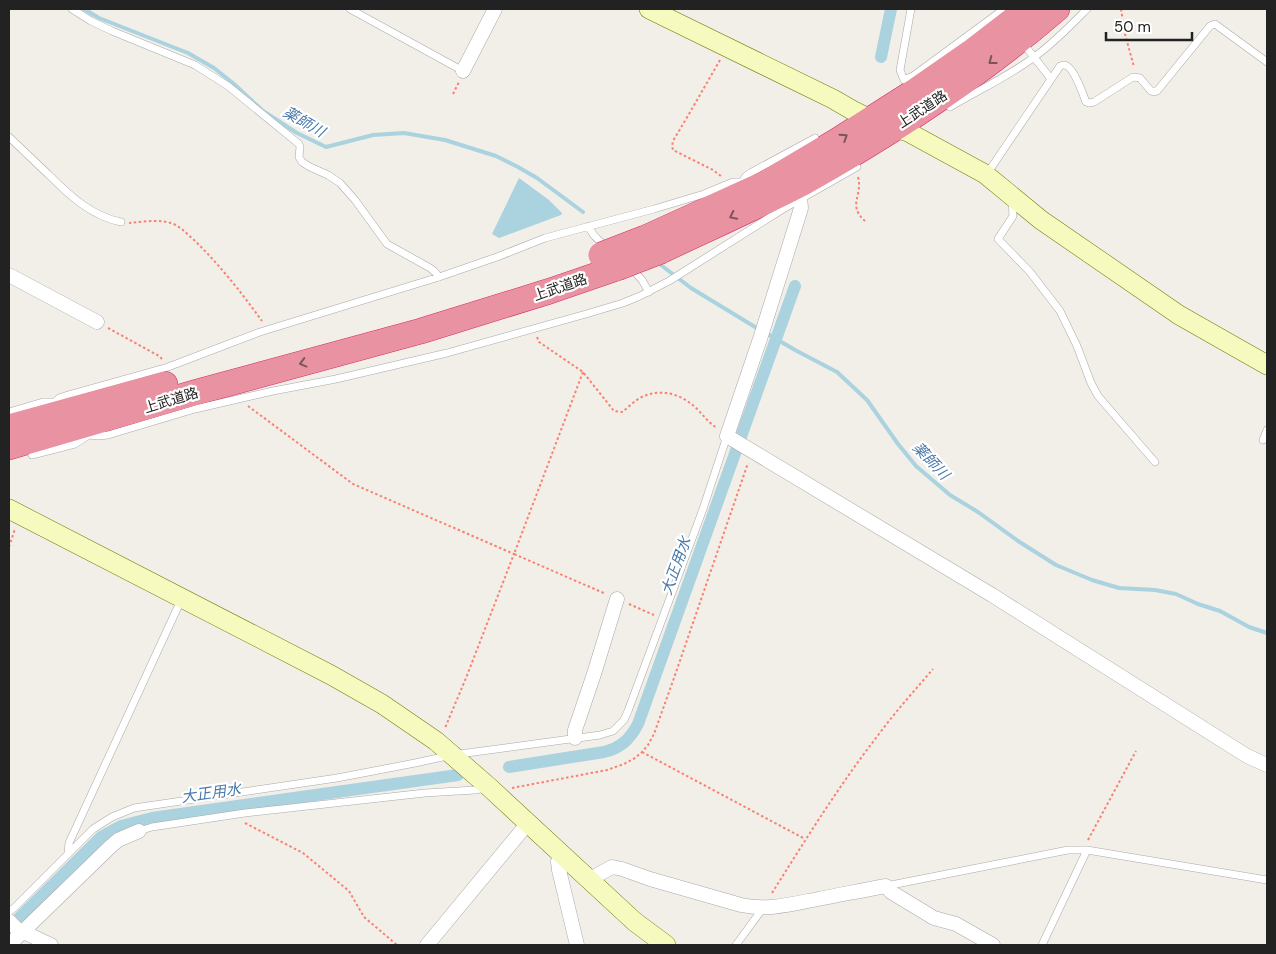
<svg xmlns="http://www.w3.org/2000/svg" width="1276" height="954" font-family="'DM Sans','Noto Sans JP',sans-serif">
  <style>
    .water { fill: #aad3df }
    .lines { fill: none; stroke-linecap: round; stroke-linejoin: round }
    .stream { stroke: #aad3df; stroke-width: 4 }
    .canal { stroke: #aad3df; stroke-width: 12 }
    .lane-casing { stroke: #a9a9a9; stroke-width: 8 }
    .street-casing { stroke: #a9a9a9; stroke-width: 15 }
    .secondary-casing { stroke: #707d05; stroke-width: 20 }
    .highway-casing { stroke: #dc2a67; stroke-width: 26 }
    .path { stroke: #fa8072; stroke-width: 2; stroke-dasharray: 2.5 2.5; stroke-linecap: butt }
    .lane { stroke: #fff; stroke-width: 7 }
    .street { stroke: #fff; stroke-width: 14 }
    .secondary { stroke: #f7fabf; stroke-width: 19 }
    .highway { stroke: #e892a2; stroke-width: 25 }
    .highway-bridge-casing { stroke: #dc2a67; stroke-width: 26; stroke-linecap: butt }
    .highway-bridge { stroke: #e892a2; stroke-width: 25 }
    .oneway { stroke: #7b545c }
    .labels { text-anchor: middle; stroke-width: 4.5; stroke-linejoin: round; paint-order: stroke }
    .street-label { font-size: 14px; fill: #222; stroke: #fff }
    .water-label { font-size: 15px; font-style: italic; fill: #4a7aab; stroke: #fff }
  </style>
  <rect width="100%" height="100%" fill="#f2efe9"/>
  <!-- water -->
  <path class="water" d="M519 178 549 200 562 213 561 215 499 238 492 234Z"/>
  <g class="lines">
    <!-- stream -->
    <path class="stream" d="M84 9 99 18 188 53 214 68 234 84 263 111 297 133 326 147 373 135 404 133 445 140 496 156 518 167 537 178 583 212
      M657 262 691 288 760 330
      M766 333 795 350 837 372 867 400 898 444 916 466 950 495 978 512 1018 541 1056 565 1092 580 1119 588 1155 590 1176 594 1198 604 1220 611 1249 627 1267 633"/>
    <!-- canal -->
    <path class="canal" d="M881 57 891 9
      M509 767 604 752C621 748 630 739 638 724L795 286
      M9 928 101 837 121 826 152 818 458 775"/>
    <!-- lane casing -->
    <g class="lane-casing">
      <path id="lane" d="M72 9 91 21 112 31 195 65 228 86 299 144 300 147 299 157 302 162 310 167 328 175 340 183 355 200 387 244 430 268 434 271 439 277
        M350 9 463 71
        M911 9 900 70 904 80 913 76 1004 9
        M1026 47 1051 79
        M950 107C977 91 1007 77 1033 58 1053 44 1070 26 1087 9
        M9 137C22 149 35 162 48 174 69 195 91 216 121 222
        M985 174 991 168 1060 66C1061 66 1062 65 1064 65 1073 65 1083 94 1086 102L1089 103 1094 102 1133 77 1140 78 1151 91 1154 92 1157 91 1210 26 1215 24 1267 62
        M742 182 746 176 752 172 815 138
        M1012 199 1013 216 998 239 1030 272 1060 311 1077 346 1091 383 1098 396 1155 462
        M589 226C591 235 599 240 606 247
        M631 268 642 280 649 292
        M54 410 55 402 59 398 68 395 168 367 260 332 439 277 497 257 545 238 654 209 704 194 733 182H742L746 185
        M9 412 43 402H55
        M1263 440 1267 430
        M32 455 75 444 89 435 99 436 108 435 195 409 238 399 273 391 336 379 447 353 586 314 623 303 640 296 669 281 783 209 857 167
        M139 831 152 827 245 813 425 793 475 790 485 788
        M68 853 69 843 182 598
        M886 886 1068 850H1087L1267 880
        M9 912 14 908 93 829 112 817 134 808 337 778 415 763 452 755 600 735 613 731 624 720 628 711 703 509 727 436
        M736 945 763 908
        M1042 945 1087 850"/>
    </g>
    <!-- street casing -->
    <g class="street-casing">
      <path id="street" d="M463 71 495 9
        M799 185 801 208 798 218 761 336 727 436 992 595 1247 756 1267 765
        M9 275 97 322
        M575 738V730L594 674 617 599
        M560 853 558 862 559 870 577 945
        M590 879 612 867 622 869 650 879 741 905C767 911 792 904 818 899 840 895 863 890 886 886L891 892 934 918 956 924 993 945
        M9 921 17 929 51 945
        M9 945 111 846 118 840 139 831
        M427 945 528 823"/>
    </g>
    <!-- secondary casing -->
    <g class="secondary-casing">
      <path id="secondary" d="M649 9 833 99 852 110 872 120 908 132 985 174 1041 220 1179 315 1267 365
        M9 509 331 675 382 704 436 741 489 787 635 922 666 945"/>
    </g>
    <!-- highway casing -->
    <g class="highway-casing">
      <path id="highway" d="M645 238 766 183 835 142 915 91 974 50 1027 9
        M661 251C707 229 755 208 801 184 891 134 979 76 1057 9
        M9 427 165 384
        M9 447 197 392 421 331 550 291 617 268"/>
    </g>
    <!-- path -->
    <path class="path" d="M1121 9 1125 34 1134 67
      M720 60 689 114 673 141 672 146 673 150 713 170 721 176
      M453 94 459 82
      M858 177C863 196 847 205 865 221
      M129 223C142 222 158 219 171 223 180 226 186 233 193 239 219 264 241 292 262 321
      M108 328 159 356 162 359
      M537 337 539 342 583 372 614 411 622 412C629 407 636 399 644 396 663 388 683 395 697 409 704 416 709 423 717 428
      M583 372 514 554 606 594
      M248 406 353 484 514 554 466 678 445 728
      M9 547 15 529
      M629 604 654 615
      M642 752 805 839
      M512 788 607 770 624 764 635 758 642 752 648 745 654 734 674 678 748 463
      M245 823 303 853 349 891 364 917 397 945
      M1088 840 1136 751
      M772 893C806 839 840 784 879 734 896 711 915 690 933 669"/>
    <!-- lane -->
    <use href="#lane" class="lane"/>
    <!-- street -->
    <use href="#street" class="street"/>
    <!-- secondary -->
    <use href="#secondary" class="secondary"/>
    <!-- highway -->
    <use href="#highway" class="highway"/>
    <!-- highway-bridge casing -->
    <g class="highway-bridge-casing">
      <path id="highway-bridge" d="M601 255 645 238
        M617 268 661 251"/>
    </g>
    <!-- highway-bridge -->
    <use href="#highway-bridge" class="highway-bridge"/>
  </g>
  <!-- one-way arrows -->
  <defs><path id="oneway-chevron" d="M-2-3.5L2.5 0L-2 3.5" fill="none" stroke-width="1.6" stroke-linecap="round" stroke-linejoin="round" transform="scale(1.25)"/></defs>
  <g class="oneway">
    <use href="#oneway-chevron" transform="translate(992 61) rotate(143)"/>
    <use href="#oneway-chevron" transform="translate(844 137) rotate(-33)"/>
    <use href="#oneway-chevron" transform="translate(733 216) rotate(154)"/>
    <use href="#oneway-chevron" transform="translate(303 363) rotate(165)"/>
  </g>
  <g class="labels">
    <!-- street labels -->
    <g class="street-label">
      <text transform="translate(922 109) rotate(-33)" y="5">上武道路</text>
      <text transform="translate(560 287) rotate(-19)" y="5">上武道路</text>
      <text transform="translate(171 400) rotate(-17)" y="5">上武道路</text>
    </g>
    <!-- water labels -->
    <g class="water-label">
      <text transform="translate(304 122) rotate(30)" y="5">薬師川</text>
      <text transform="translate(931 461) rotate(46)" y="5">薬師川</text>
      <text transform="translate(676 566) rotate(-70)" y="5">大正用水</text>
      <text transform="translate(211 793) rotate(-8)" y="5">大正用水</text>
    </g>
  </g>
  <!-- border -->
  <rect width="1276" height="954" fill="none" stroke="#222222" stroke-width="20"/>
  <!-- scale -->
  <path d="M1106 32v8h86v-8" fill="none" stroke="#222222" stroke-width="2.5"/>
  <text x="1114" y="32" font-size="15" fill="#222222" stroke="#ffffff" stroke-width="4" paint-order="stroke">50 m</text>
</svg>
